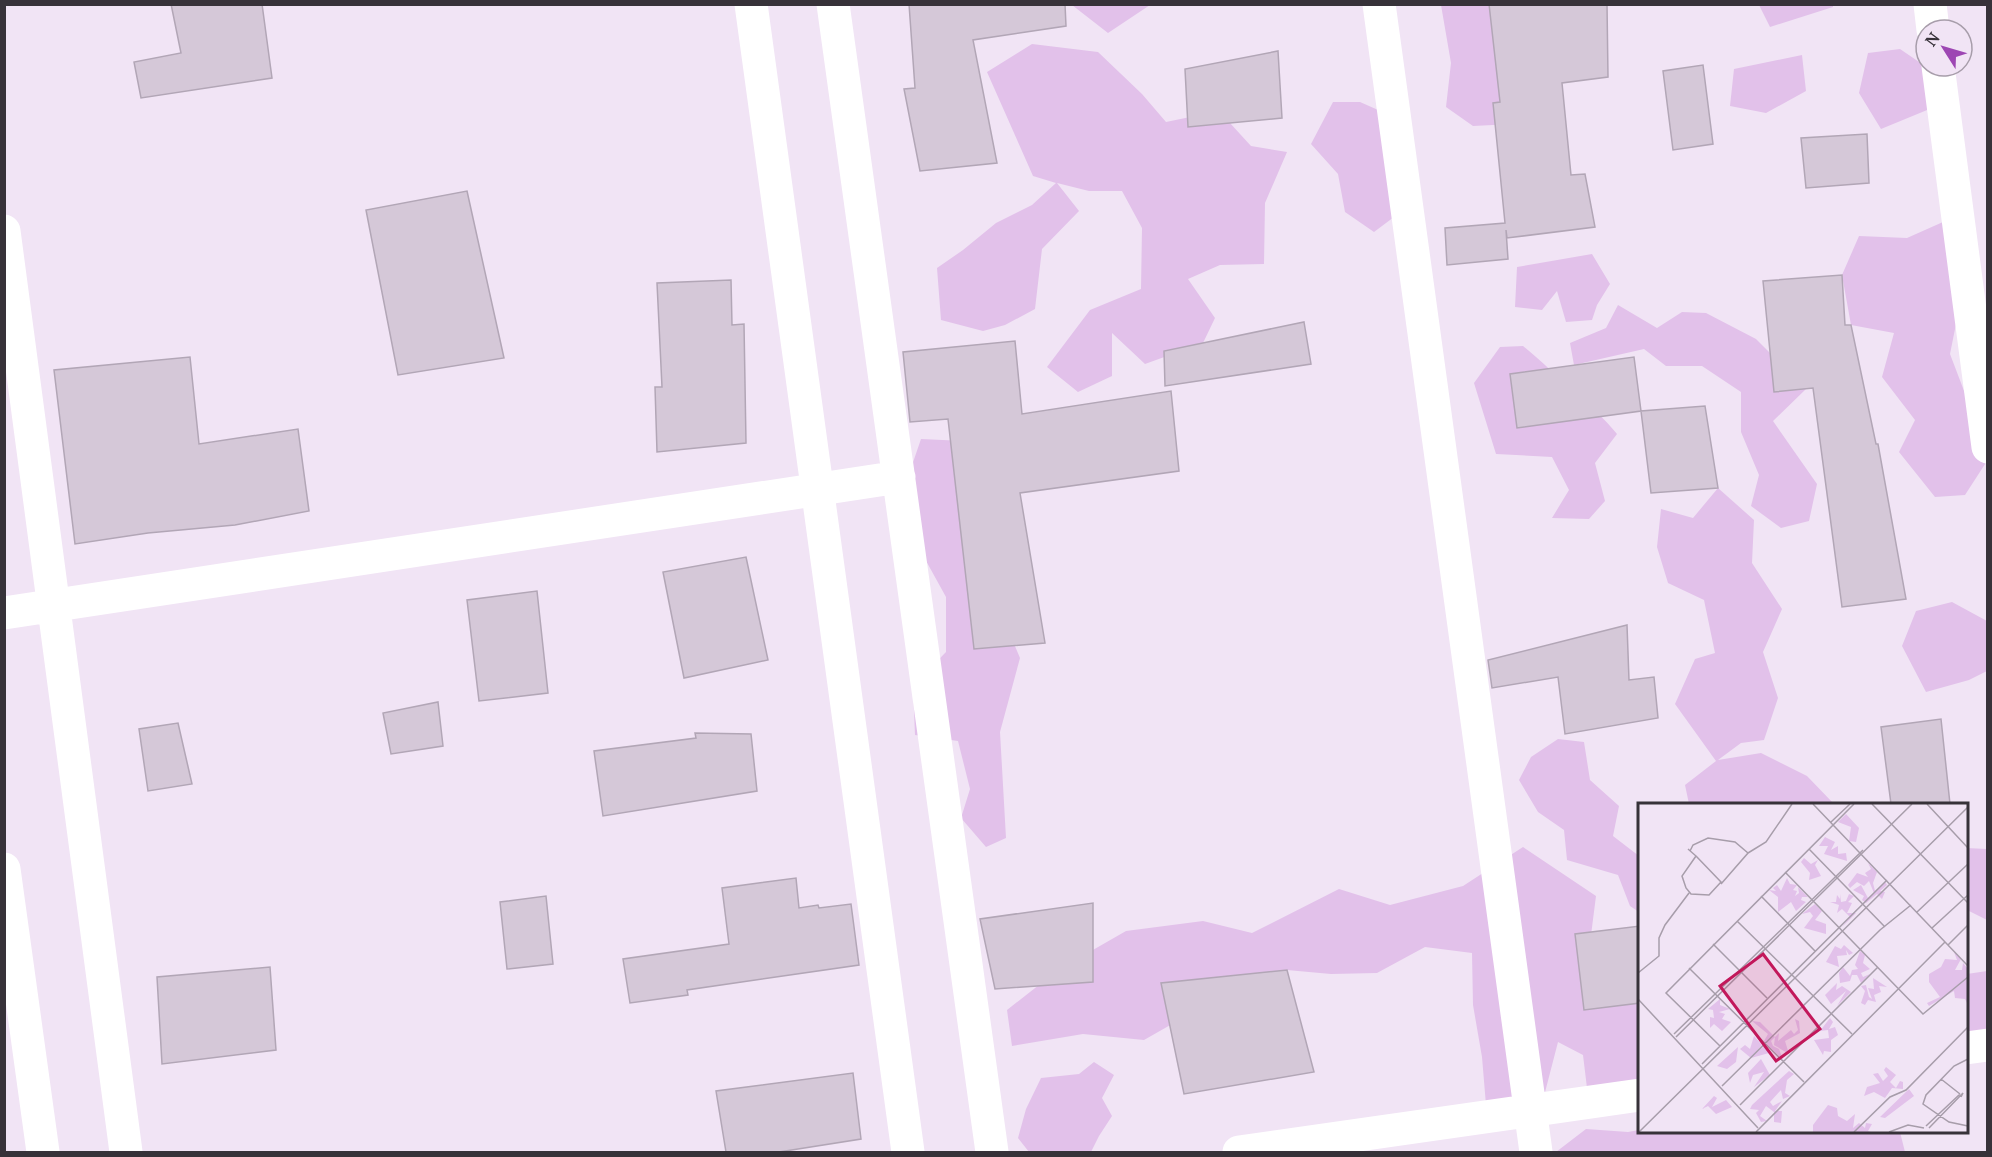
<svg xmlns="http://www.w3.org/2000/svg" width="1992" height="1157" font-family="'PT Serif',serif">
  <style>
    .green { fill: #e2c1ea }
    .building { fill: #d5c8d8; stroke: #b2a6b6; stroke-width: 1.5 }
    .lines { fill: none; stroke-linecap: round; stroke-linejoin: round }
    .minor { stroke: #fff; stroke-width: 33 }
    .inset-road { fill: none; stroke: #a79daa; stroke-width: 1.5 }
    .view { fill: #c2185b; fill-opacity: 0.15; stroke: #c2185b; stroke-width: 3 }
    .inset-edge { fill: none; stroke: #373239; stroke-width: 3 }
  </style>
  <rect width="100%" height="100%" fill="#f1e4f5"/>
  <!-- green -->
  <path class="green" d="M1072 5V4L1150 5 1108 33Z
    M1441 5H1524L1513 124 1473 126 1446 107 1451 63Z
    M1759 5H1833V7L1770 27Z
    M1032 44 1098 52 1142 94 1166 122 1219 111 1251 146 1287 152 1265 203 1264 264 1220 265 1188 279 1215 318 1203 343 1145 364 1112 333V376L1078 392 1047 367 1090 310 1141 289 1142 228 1122 191H1089L1057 183 1079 211 1042 249 1035 309 1005 325 983 331 941 320 937 268 963 250 996 223 1032 205 1056 183 1033 176 987 72Z
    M1900 49 1925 66 1932 108 1881 129 1859 93 1868 53Z
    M1802 55 1806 91 1766 113 1730 106 1734 69Z
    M1333 102H1360L1394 117 1406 208 1374 232 1345 212 1338 174 1311 144Z
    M1943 222 1959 309 1950 354 1988 454 1987 461 1965 495 1935 497 1899 452 1915 420 1882 377 1894 333 1851 325 1842 275 1859 236 1907 238Z
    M1592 254 1610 284 1597 305 1592 320 1566 322 1557 291 1542 310 1515 307 1517 267Z
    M1618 305 1657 328 1682 312 1706 313 1756 339 1806 389 1773 421 1817 484 1809 521 1781 528 1751 506 1759 475 1741 432V392L1702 366H1666L1644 349 1574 365 1570 343 1606 328Z
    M1523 346C1542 361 1558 378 1576 394 1591 407 1604 418 1617 434L1595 463 1605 501 1589 519 1552 518 1569 490 1552 457 1496 454 1474 383 1500 347Z
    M921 439 964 441 990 587 1020 658 1000 732 1006 838 986 847 961 818 970 789 958 741 915 735 913 686 946 652V597L925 559 908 477Z
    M1718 488 1754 520 1752 563 1782 609 1763 652 1778 698 1764 740 1741 743 1718 760 1761 753 1807 776 1834 804H1838H1689L1685 785 1716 761 1675 704 1695 659 1715 653 1704 600 1668 583 1657 547 1661 509 1693 518Z
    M1952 602 1987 621V671L1969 680 1926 692 1902 646 1916 611Z
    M1558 739 1584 742 1590 780 1619 806 1613 836 1639 856V912L1630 906 1618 875 1567 860 1564 830 1538 812 1519 780 1531 757Z
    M1523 847 1596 896 1585 982 1639 993V1102L1587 1088 1583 1055 1558 1042 1543 1100 1486 1105 1482 1057 1473 1005 1472 953 1425 947 1377 973 1331 974 1287 970 1248 995 1202 1007 1144 1040 1083 1034 1012 1046 1007 1010 1058 970 1126 931 1203 921 1252 933 1339 889 1390 905 1463 886Z
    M1966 848 1987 849V920L1967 910Z
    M1987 971V1046L1967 1031V974Z
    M1094 1062 1114 1075 1102 1098 1112 1116 1099 1136 1091 1152H1029L1018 1138 1026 1109 1041 1078 1079 1074Z
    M1586 1129 1628 1132 1639 1130 1640 1132H1900L1905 1152H1556Z"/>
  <!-- building -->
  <path class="building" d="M171 4H262L272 78 141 98 134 62 181 53Z
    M909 4H1065L1066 26 973 40 997 163 920 171 904 89 915 88Z
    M1489 4H1607L1608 77 1562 83 1571 175 1585 174 1595 227 1507 238 1506 230 1508 259 1447 265 1445 228 1505 223 1493 103 1500 102Z
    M1278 51 1282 118 1188 127 1185 69Z
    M1703 65 1713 144 1673 150 1663 71Z
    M1867 134 1869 183 1806 188 1801 138Z
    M467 191 504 358 398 375 366 210Z
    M1842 275 1845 325H1851L1876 444H1878L1906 599 1842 607 1813 388 1774 392 1763 281Z
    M731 280 732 325 744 324 746 443 657 452 655 387H662L657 283Z
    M1304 322 1311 364 1165 386 1164 351Z
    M1015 341 1022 414 1171 391 1179 471 1020 493 1045 643 974 649 948 419 910 422 903 352Z
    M190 357 199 444 298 429 309 511 235 525 148 533 75 544 54 370Z
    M1634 357 1641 411 1517 428 1510 374Z
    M1705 406 1718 488 1651 493 1641 411Z
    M746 557 768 660 684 678 663 572Z
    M537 591 548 693 479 701 467 600Z
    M1627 625 1629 680 1654 677 1658 718 1565 734 1558 677 1492 688 1488 660Z
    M438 702 443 746 391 754 383 713Z
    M1941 719 1950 804H1891L1881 727Z
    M178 723 192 784 148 791 139 729Z
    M695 733 751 734 757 791 603 816 594 751 696 738Z
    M796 878 799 908 818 905 819 908 851 904 859 965 687 990 688 995 630 1003 623 959 729 944 722 888Z
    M546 896 553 964 507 969 500 902Z
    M1093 903V982L995 989 980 919Z
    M1640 926V1003L1584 1010 1575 934Z
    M270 967 276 1050 162 1064 157 977Z
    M1287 970 1314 1072 1184 1094 1161 983Z
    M853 1073 861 1139 779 1152H726L716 1091Z"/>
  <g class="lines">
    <!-- minor -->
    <path class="minor" d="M751 4 908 1152
      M833 4 992 1152
      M1379 4 1536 1152
      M1930 4 1933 30
      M1938 66 1988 447
      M4 231 126 1152
      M4 613 899 477
      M4 869 43 1152
      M1966 1048 1988 1045
      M1239 1152 1640 1095"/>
  </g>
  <!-- overview -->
  <g transform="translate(1638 803)">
    <rect width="330" height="330" fill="#f1e4f5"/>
    <path d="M208 11 221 25 218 39 211 38 213 24 200 19ZM187 34 197 39 193 47 200 43V51L208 50 209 58 186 51 190 43H181ZM166 55 173 61 180 57 177 62 183 73 171 77 172 70 163 59ZM230 60 239 69 235 80 237 88 247 79 249 82 242 88 247 89 244 96 239 91 228 100 224 97 226 93 215 87 223 82 230 95 236 90 231 78 226 83 219 79 212 85 210 82 219 70 230 74 227 70 233 66ZM149 75 152 81 159 82 155 87 159 88 157 93 161 90 160 84 170 94H164L163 97 168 99 158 108 153 99 140 109V94L131 87 138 88 135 85 139 82 143 88ZM202 91 203 99 208 98 211 91 216 93 210 99 214 100 209 110H218L204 124 212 114 204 106 199 110 201 102 192 99H198L199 92 202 96ZM177 101 184 108 177 117 188 121V131L166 125 175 113 172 109 164 111ZM206 142 215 150 211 152 208 147 209 152 199 153 201 164 188 159 197 143 203 146ZM222 148 227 152 225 160 232 166 223 170 225 174 232 171 223 180 219 172H214L212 178 202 180 201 170 205 164 212 173 214 167 220 166 217 162ZM316 149 323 156 317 167H324L325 160 330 166V202L327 196 317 195 316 188 291 203 289 200 302 194 291 179V171L303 164 307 156 319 157ZM235 175 249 184 241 183 243 189 236 192 238 199 230 197 227 202 223 200 227 188 223 183 228 182 231 194 234 196 230 185 236 186ZM199 180 198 187 204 183 213 189 199 203 208 188 193 201 187 192ZM82 196V202L92 206 81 209 87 211 84 216 93 219 84 228 76 221 72 225V214L76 215 75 207 70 206ZM192 215 195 219 191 226 197 224 200 232 193 237V249L186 248 185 252 176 237 191 235 190 227 182 228ZM157 216 161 218 162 230 147 238 151 251 136 242 137 234 133 238 135 243 141 246 145 257 126 238 130 231 114 218 122 219 137 234 141 230 140 238 153 227 156 231 160 227ZM116 233 124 242 117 250 128 242 136 255 131 250 113 255 102 246 107 242 112 246ZM100 244 98 259 89 266 79 263ZM123 256 132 272 116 284 126 269 115 272 112 280 110 270ZM248 264 258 272 252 279 258 285 262 278 265 279V286L254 285 247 295 236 289 226 293 229 284 242 280 235 271 240 270 245 278 250 273 246 267ZM151 268 156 271 149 277 147 290 152 293 145 296 143 287 132 299 135 303 144 298 137 308H144L143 320 136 319V309L128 303 122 313 129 318 123 319 118 310 121 307 112 306 114 302ZM271 286 276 293 247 315 242 314ZM76 293 79 295 74 304 88 297 94 304 78 311 70 303 64 306ZM190 302 199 305 200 313 209 318 217 311 215 325 221 320 227 325 228 320 234 321 230 328 233 329H175V322Z" fill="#e2c1ea"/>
    <path class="inset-road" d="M175 1 330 163M234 1 330 100M289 1 330 45M193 19 212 1M50 46 58 53 44 73 48 85 53 91 71 92 83 79 58 53M171 46 247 124M52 48 55 42 70 35 97 39 110 50 83 81M110 50 128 39 154 1M147 69 285 211 330 174M123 93 177 148M279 109 330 61M99 118 214 231M294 125 330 92M75 141 129 195M310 142 330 122M51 165 166 279M0 170 21 153V135L27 122 51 90M0 196 120 325M36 231 225 47M38 234 274 1M82 243 28 190 216 1M330 256 316 263 288 292 285 301 311 319 330 323M64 261 249 77M303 276 322 291M84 283 242 127 273 102M102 302 240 164M288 323 322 291M291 325 325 290 323 294M1 329 330 4M118 329 307 139M216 329 252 294 268 287 330 224M251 329 270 322 286 325"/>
    <path class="view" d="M125 151 182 226 138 258 82 183Z"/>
    <rect width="330" height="330" class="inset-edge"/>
  </g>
  <!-- border -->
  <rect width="1992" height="1157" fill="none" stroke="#373239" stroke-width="12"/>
  <!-- north arrow -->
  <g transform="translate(1944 48) rotate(307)"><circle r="28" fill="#f1e4f5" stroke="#a79daa" stroke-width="1.5"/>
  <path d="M0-4.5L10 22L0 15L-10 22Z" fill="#9d46b3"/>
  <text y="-9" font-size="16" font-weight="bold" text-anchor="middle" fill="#373239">N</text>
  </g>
</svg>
